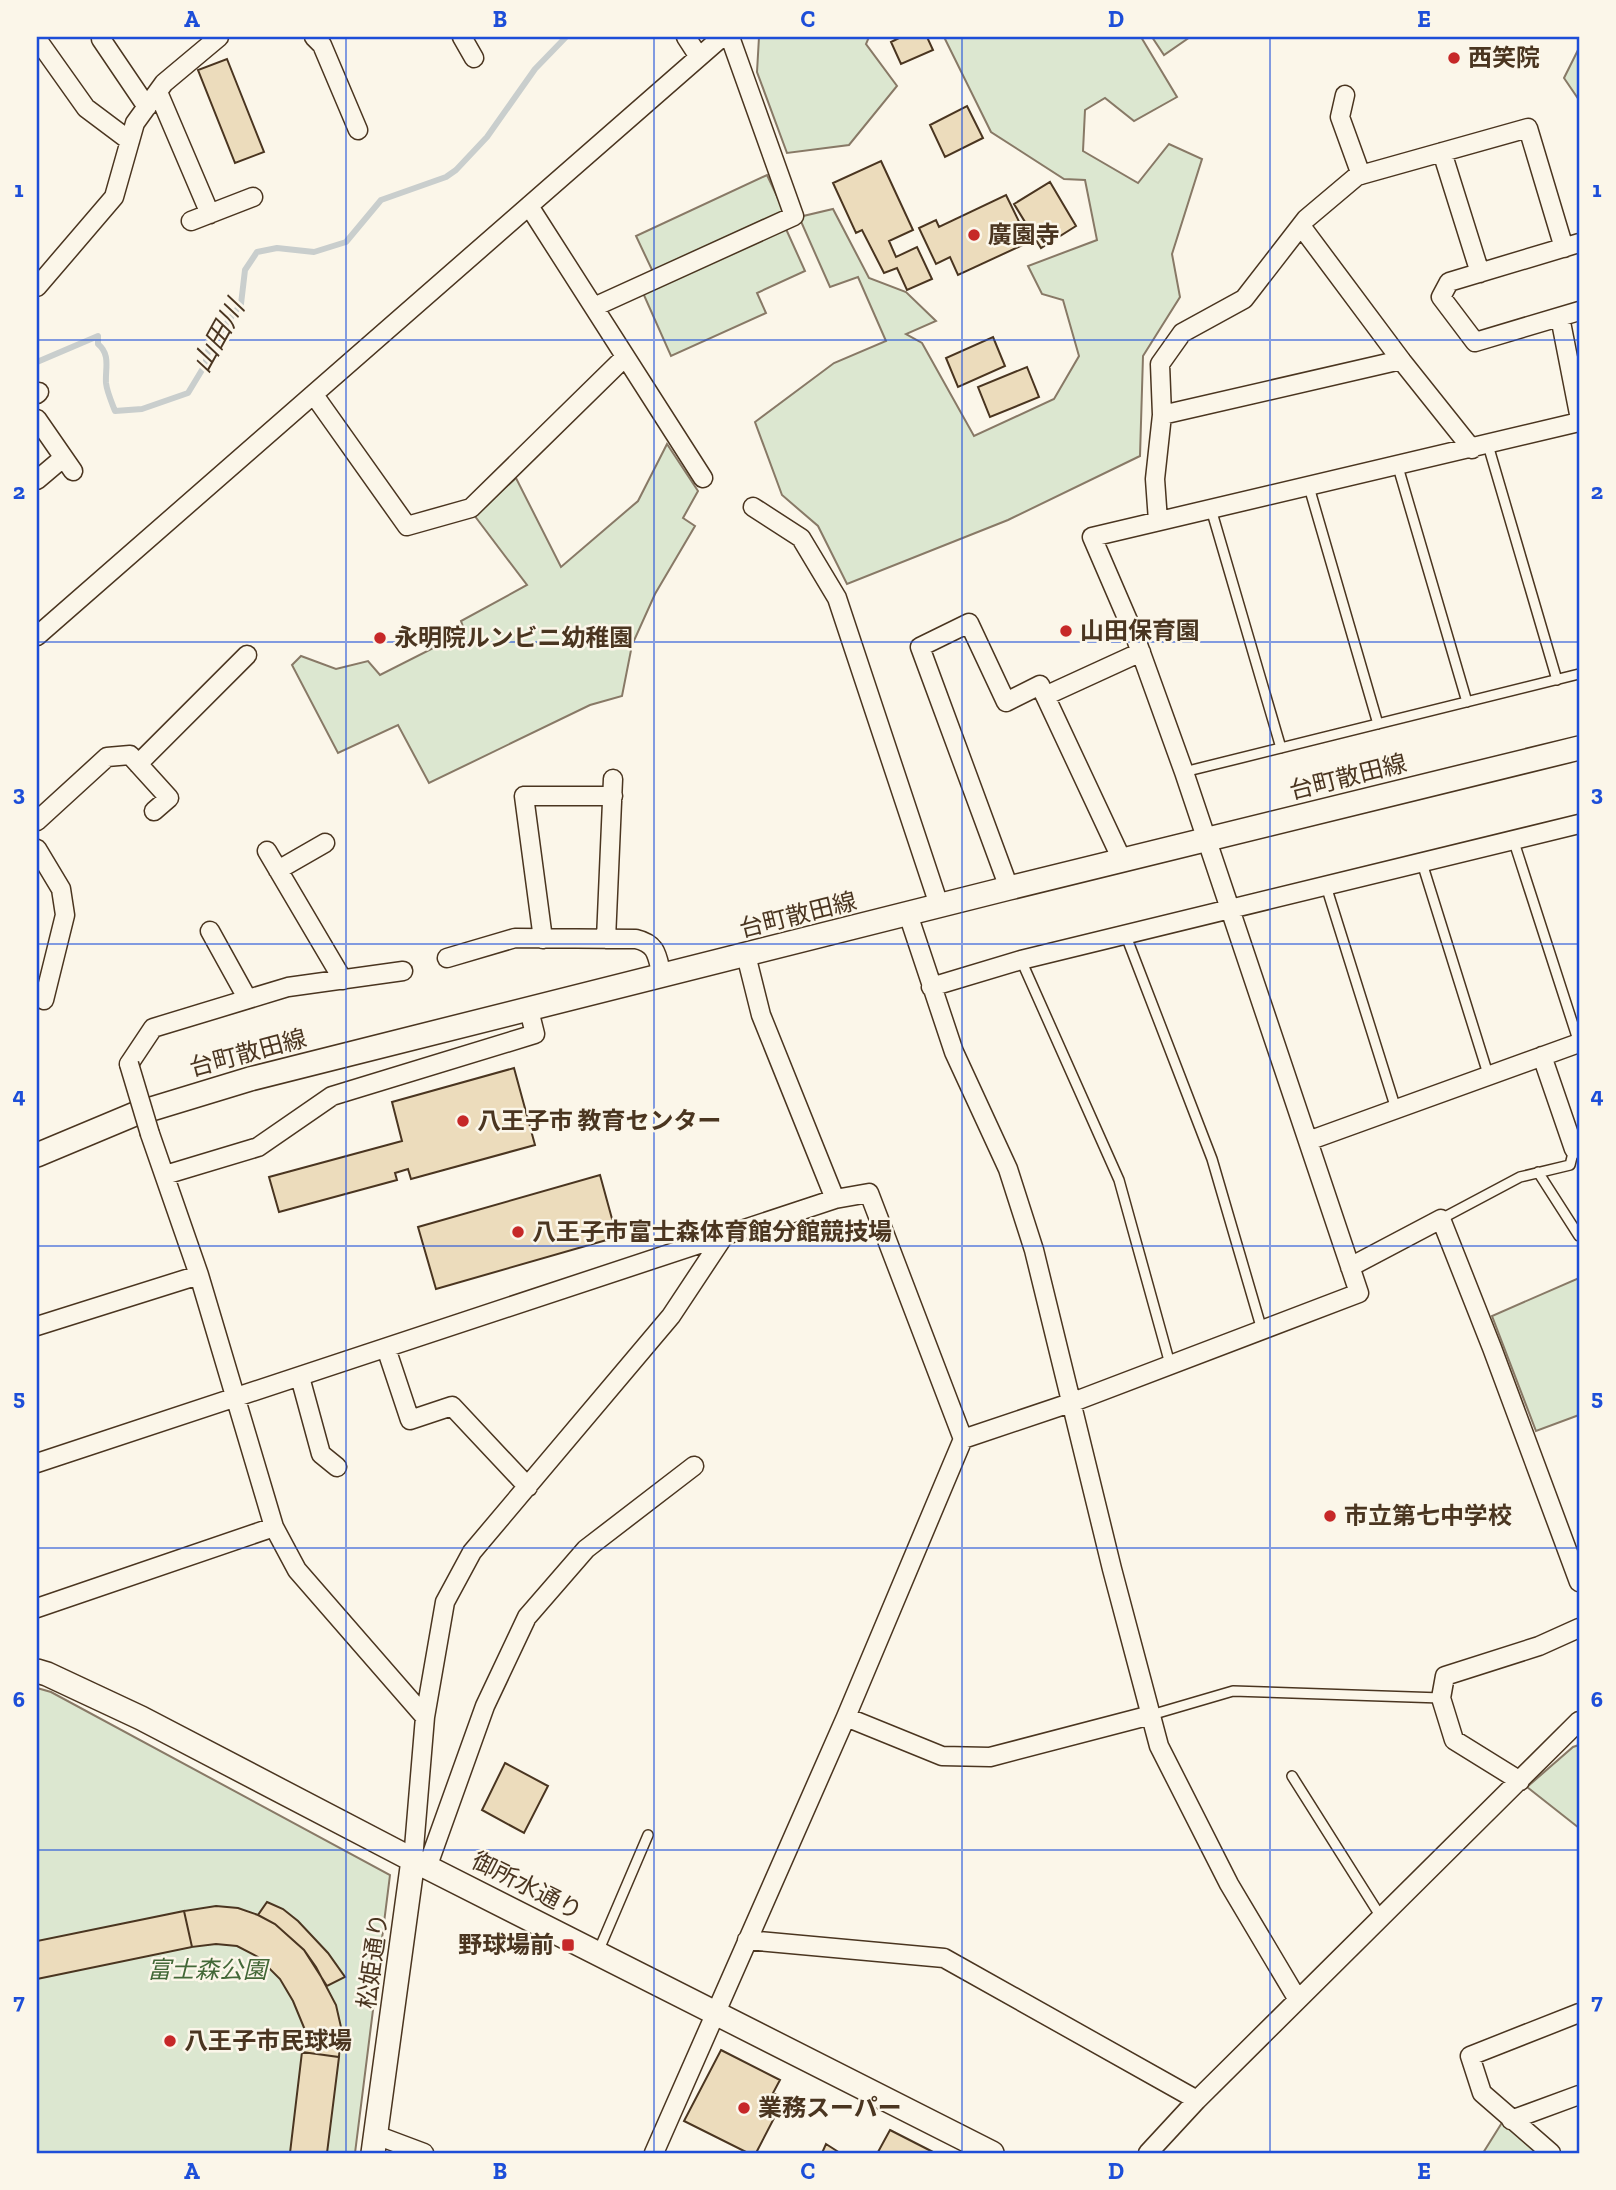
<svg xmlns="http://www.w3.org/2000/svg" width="1616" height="2190" font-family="'Zilla Slab','Noto Sans JP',serif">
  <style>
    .green { fill: #dce7d0; stroke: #887966; stroke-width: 2 }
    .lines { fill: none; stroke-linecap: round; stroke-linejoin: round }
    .stream { stroke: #c9cecd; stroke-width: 6 }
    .building { fill: #ecdcbc; stroke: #4a3520; stroke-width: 2 }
    .service-casing { stroke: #4a3520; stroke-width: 12 }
    .minor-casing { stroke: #4a3520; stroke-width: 21 }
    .tertiary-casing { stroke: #4a3520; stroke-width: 26 }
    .service { stroke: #fbf6e9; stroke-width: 9 }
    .minor { stroke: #fbf6e9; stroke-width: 18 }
    .tertiary { stroke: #fbf6e9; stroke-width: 23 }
    .minor-bridge-casing { stroke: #4a3520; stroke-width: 21; stroke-linecap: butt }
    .minor-bridge { stroke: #fbf6e9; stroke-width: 18 }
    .grid { fill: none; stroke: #1d4ed8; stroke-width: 2; stroke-opacity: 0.55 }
    .poi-dot { fill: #c62828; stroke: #fbf6e9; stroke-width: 2.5 }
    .labels { text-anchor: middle; stroke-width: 5; stroke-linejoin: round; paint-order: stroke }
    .poi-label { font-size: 24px; font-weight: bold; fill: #4a3520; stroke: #fbf6e9; text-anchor: start }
    .street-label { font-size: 24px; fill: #4a3520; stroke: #fbf6e9 }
    .park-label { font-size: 24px; font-style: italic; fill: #436837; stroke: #fbf6e9 }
    .water-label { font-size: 26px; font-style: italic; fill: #4a3520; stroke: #fbf6e9 }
    .neatline { fill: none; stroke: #1d4ed8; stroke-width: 2.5 }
    .grid-label { font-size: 23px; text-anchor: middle; font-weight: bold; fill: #1d4ed8 }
  </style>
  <rect width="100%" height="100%" fill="#fbf6e9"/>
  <!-- green -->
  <path class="green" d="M759 37H869L866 44 897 86 849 145 787 153 757 72Z
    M944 37H1141L1177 97 1134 121 1105 98 1085 110 1083 151 1138 183 1169 144 1202 159 1172 254 1180 297 1143 356 1140 456 1008 520 847 584 818 526 782 495 755 422 834 363 886 341 858 277 830 287 799 217 833 209 869 278 906 292 936 321 906 334 922 343 974 436 1054 399 1079 356 1063 300 1042 294 1028 266 1097 240 1085 180 1064 179 991 132Z
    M1152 37H1190L1164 55Z
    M1579 48V100L1564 78Z
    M767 175 784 211 653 272 636 236Z
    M786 229 805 271 757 293 766 313 671 356 643 293Z
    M667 444 698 491 683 518 695 526 655 594 632 645 622 696 590 705 429 783 398 725 338 753 292 665 301 656 336 669 368 661 380 675 465 632 461 621 527 585 474 515 516 478 561 567 638 501Z
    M1579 1278V1415L1536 1431 1492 1316Z
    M37 1688 51 1692 390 1875 355 2153H37Z
    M1579 1745V1828L1527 1787 1573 1747Z
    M1503 2121 1539 2153H1483Z"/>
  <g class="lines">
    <!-- stream -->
    <path class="stream" d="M37 362 98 336V344C111 355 105 368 106 383 107 392 112 403 115 411L142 409 188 393 205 365 209 347 241 304 245 270 257 252 277 248 314 252 346 242 381 200 446 177 456 170 487 137 535 69 566 37"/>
  </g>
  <!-- building -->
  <path class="building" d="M901 37H927L933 50 901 64 891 42Z
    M227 59 264 152 235 163 198 70Z
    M967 106 983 138 945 157 930 125Z
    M881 161 913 230 889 241 896 257 917 247 932 279 907 290 897 268 884 273 862 230 856 233 833 183Z
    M1050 182 1076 226 1041 248 1014 204Z
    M1006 195 1029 242 958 275 950 257 936 264 919 228 936 220 939 227Z
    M993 337 1005 366 958 387 946 358Z
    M1027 367 1039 397 990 417 978 387Z
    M514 1068 535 1145 411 1179 408 1169 395 1173 397 1180 279 1212 269 1177 402 1141 392 1102Z
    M600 1175 617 1237 436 1289 418 1227Z
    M505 1763 548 1786 524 1833 482 1810Z
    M267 1902 283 1909 298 1921 328 1953 345 1977 327 1986 304 1950 275 1924 258 1915Z
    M216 1906 238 1908 258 1915 275 1924 304 1950 316 1967 336 2005 341 2027 339 2057 302 2052 305 2030 293 2001 280 1979 258 1957 237 1946 216 1944 192 1947 184 1911Z
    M184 1911 192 1947 37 1979V1941Z
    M721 2050 780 2080 773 2093 784 2099 756 2153H748L684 2121Z
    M302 2052 339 2057 327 2153H290Z
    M890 2130 935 2153 878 2152Z
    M826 2144 840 2153H822Z"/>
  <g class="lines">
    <!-- service casing -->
    <g class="service-casing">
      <path id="service" d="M1488 445 1557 680
        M1398 467 1467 702
        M1309 487 1378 724
        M1211 509 1281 748
        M1184 772 1579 674
        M1513 839 1579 1043
        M1422 863 1488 1074
        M1326 886 1396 1109
        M1126 936 1212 1159 1262 1330
        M1021 960 1119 1180 1170 1364
        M1538 1172 1579 1236
        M1441 1219 1520 1177 1570 1165 1574 1149
        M1151 1715 1233 1691 1441 1698
        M1292 1776 1381 1917
        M598 1952 648 1835"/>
    </g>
    <!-- minor casing -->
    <g class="minor-casing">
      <path id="minor" d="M314 37 322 45 358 130
        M462 37 474 58
        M686 37 699 57
        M37 39 86 108 130 141
        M101 39 147 107
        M158 92 210 214
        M1345 95 1340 117 1361 175
        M1442 152 1480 273
        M529 206 703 478
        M191 221 253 197
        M1301 226 1401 360 1472 449
        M1579 243 1449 282 1441 297 1475 342 1579 311
        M37 287 114 197 135 123 164 83 219 37
        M594 307 794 216 730 37
        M1560 317 1579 414
        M37 394 39 392
        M314 395 407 526 471 508 625 357
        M1162 415 1401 360
        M37 419 73 471
        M37 480 63 458
        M753 507 801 538 837 598 939 905
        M1158 521 1155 479 1162 415 1160 364 1182 333 1244 299 1306 219 1357 176 1528 128 1564 248
        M37 636 722 37
        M1045 696 1141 652
        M138 764 247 655
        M37 821 107 757 130 755 169 798 154 811
        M37 849 61 889 65 915 44 1000
        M267 851 343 980
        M278 870 325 843
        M1009 888 920 647 969 623 1006 702 1040 685 1122 860
        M908 914 954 1052 1008 1169 1034 1250 1112 1569 1159 1746 1229 1884 1298 2000
        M210 931 247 998
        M543 939 524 796H613
        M606 939 613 779
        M746 955 761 1015 835 1199
        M447 958 515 938 636 939C658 944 657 957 662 976
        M931 987 1021 960 1579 824
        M1542 1056 1574 1149 1579 1147
        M129 1064 153 1028 288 987 403 971
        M150 1134 199 1275 274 1527 297 1570 425 1717
        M1308 1141 1579 1043
        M165 1175 258 1147 332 1096 535 1034 529 1010
        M1350 1267 1441 1219 1492 1348 1579 1582
        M37 1326 199 1275
        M386 1348 410 1420 452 1406 528 1487
        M300 1377 321 1454 337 1467
        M963 1439 1073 1402 1359 1293 1184 772 1136 639 1092 537 1579 422
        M37 1463 835 1199 869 1193 963 1439 846 1717 654 2153
        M37 1608 274 1527
        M846 1717 942 1756 990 1757 1151 1715
        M1520 1781 1454 1740 1441 1698 1445 1676 1539 1646 1579 1628
        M413 1860 425 1717 445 1602 472 1552 671 1316 724 1236
        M428 1865 485 1706 527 1617 586 1549 694 1466
        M747 1940 944 1958 1197 2100
        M1511 2120 1579 2095
        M376 2135 424 2153
        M1148 2153 1197 2100 1579 1721
        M1551 2153 1482 2093 1470 2056 1579 2013"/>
    </g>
    <!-- tertiary casing -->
    <g class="tertiary-casing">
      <path id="tertiary" d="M37 1155 135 1114 250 1079 1009 888 1579 748
        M37 1671 47 1674 141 1718 413 1860 992 2153
        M373 2153 413 1860"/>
    </g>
    <!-- service -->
    <use href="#service" class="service"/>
    <!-- minor -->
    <use href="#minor" class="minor"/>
    <!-- tertiary -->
    <use href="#tertiary" class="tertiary"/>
    <!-- minor-bridge casing -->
    <g class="minor-bridge-casing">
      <path id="minor-bridge" d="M129 1064 150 1134"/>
    </g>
    <!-- minor-bridge -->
    <use href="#minor-bridge" class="minor-bridge"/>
  </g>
  <!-- grid -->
  <path class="grid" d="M346 37V2153M654 37V2153M962 37V2153M1270 37V2153M37 340H1579M37 642H1579M37 944H1579M37 1246H1579M37 1548H1579M37 1850H1579"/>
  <!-- markers -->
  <g class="poi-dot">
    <circle cx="1454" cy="58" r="7"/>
    <circle cx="974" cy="235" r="7"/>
    <circle cx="1066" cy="631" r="7"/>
    <circle cx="380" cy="638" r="7"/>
    <circle cx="463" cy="1121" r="7"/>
    <circle cx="518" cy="1232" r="7"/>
    <circle cx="1330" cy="1516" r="7"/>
    <rect x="561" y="1938" width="14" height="14" rx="3.5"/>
    <circle cx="170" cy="2041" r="7"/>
    <circle cx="744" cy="2108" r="7"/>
  </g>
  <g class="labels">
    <!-- poi labels -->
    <g class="poi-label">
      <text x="1468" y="66">西笑院</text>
      <text x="988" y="243">廣園寺</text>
      <text x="1080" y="639">山田保育園</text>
      <text x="394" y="646">永明院ルンビニ幼稚園</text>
      <text x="477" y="1129">八王子市 教育センター</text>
      <text x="532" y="1240">八王子市富士森体育館分館競技場</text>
      <text x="1344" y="1524">市立第七中学校</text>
      <text x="554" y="1953" text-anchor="end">野球場前</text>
      <text x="184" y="2049">八王子市民球場</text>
      <text x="758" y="2116">業務スーパー</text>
    </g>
    <!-- street labels -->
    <g class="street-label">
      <text transform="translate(1348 777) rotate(-14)" y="8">台町散田線</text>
      <text transform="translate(798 915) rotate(-14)" y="8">台町散田線</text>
      <text transform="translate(248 1053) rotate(-15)" y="8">台町散田線</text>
      <text transform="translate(527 1886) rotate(27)" y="8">御所水通り</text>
      <text transform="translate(373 1961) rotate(-82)" y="8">松姫通り</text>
    </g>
    <!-- park labels -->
    <g class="park-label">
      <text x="207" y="1978">富士森公園</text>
    </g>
    <!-- water labels -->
    <g class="water-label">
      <text transform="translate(218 336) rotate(-61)" y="9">山田川</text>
    </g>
  </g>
  <!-- border -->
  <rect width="1616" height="2190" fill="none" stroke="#fbf6e9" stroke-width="77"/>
  <rect x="38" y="38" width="1540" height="2114" class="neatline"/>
  <g class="grid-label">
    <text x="192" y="27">A</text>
    <text x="500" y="27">B</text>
    <text x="808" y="27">C</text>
    <text x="1116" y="27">D</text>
    <text x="1424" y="27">E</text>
    <text x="19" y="197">1</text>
    <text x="1597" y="197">1</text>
    <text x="19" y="499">2</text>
    <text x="1597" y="499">2</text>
    <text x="19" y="801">3</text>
    <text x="1597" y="801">3</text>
    <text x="19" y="1103">4</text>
    <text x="1597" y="1103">4</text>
    <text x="19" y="1405">5</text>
    <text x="1597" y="1405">5</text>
    <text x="19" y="1707">6</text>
    <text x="1597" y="1707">6</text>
    <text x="19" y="2009">7</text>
    <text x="1597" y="2009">7</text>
    <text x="192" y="2179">A</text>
    <text x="500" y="2179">B</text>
    <text x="808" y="2179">C</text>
    <text x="1116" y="2179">D</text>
    <text x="1424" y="2179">E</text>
  </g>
</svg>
